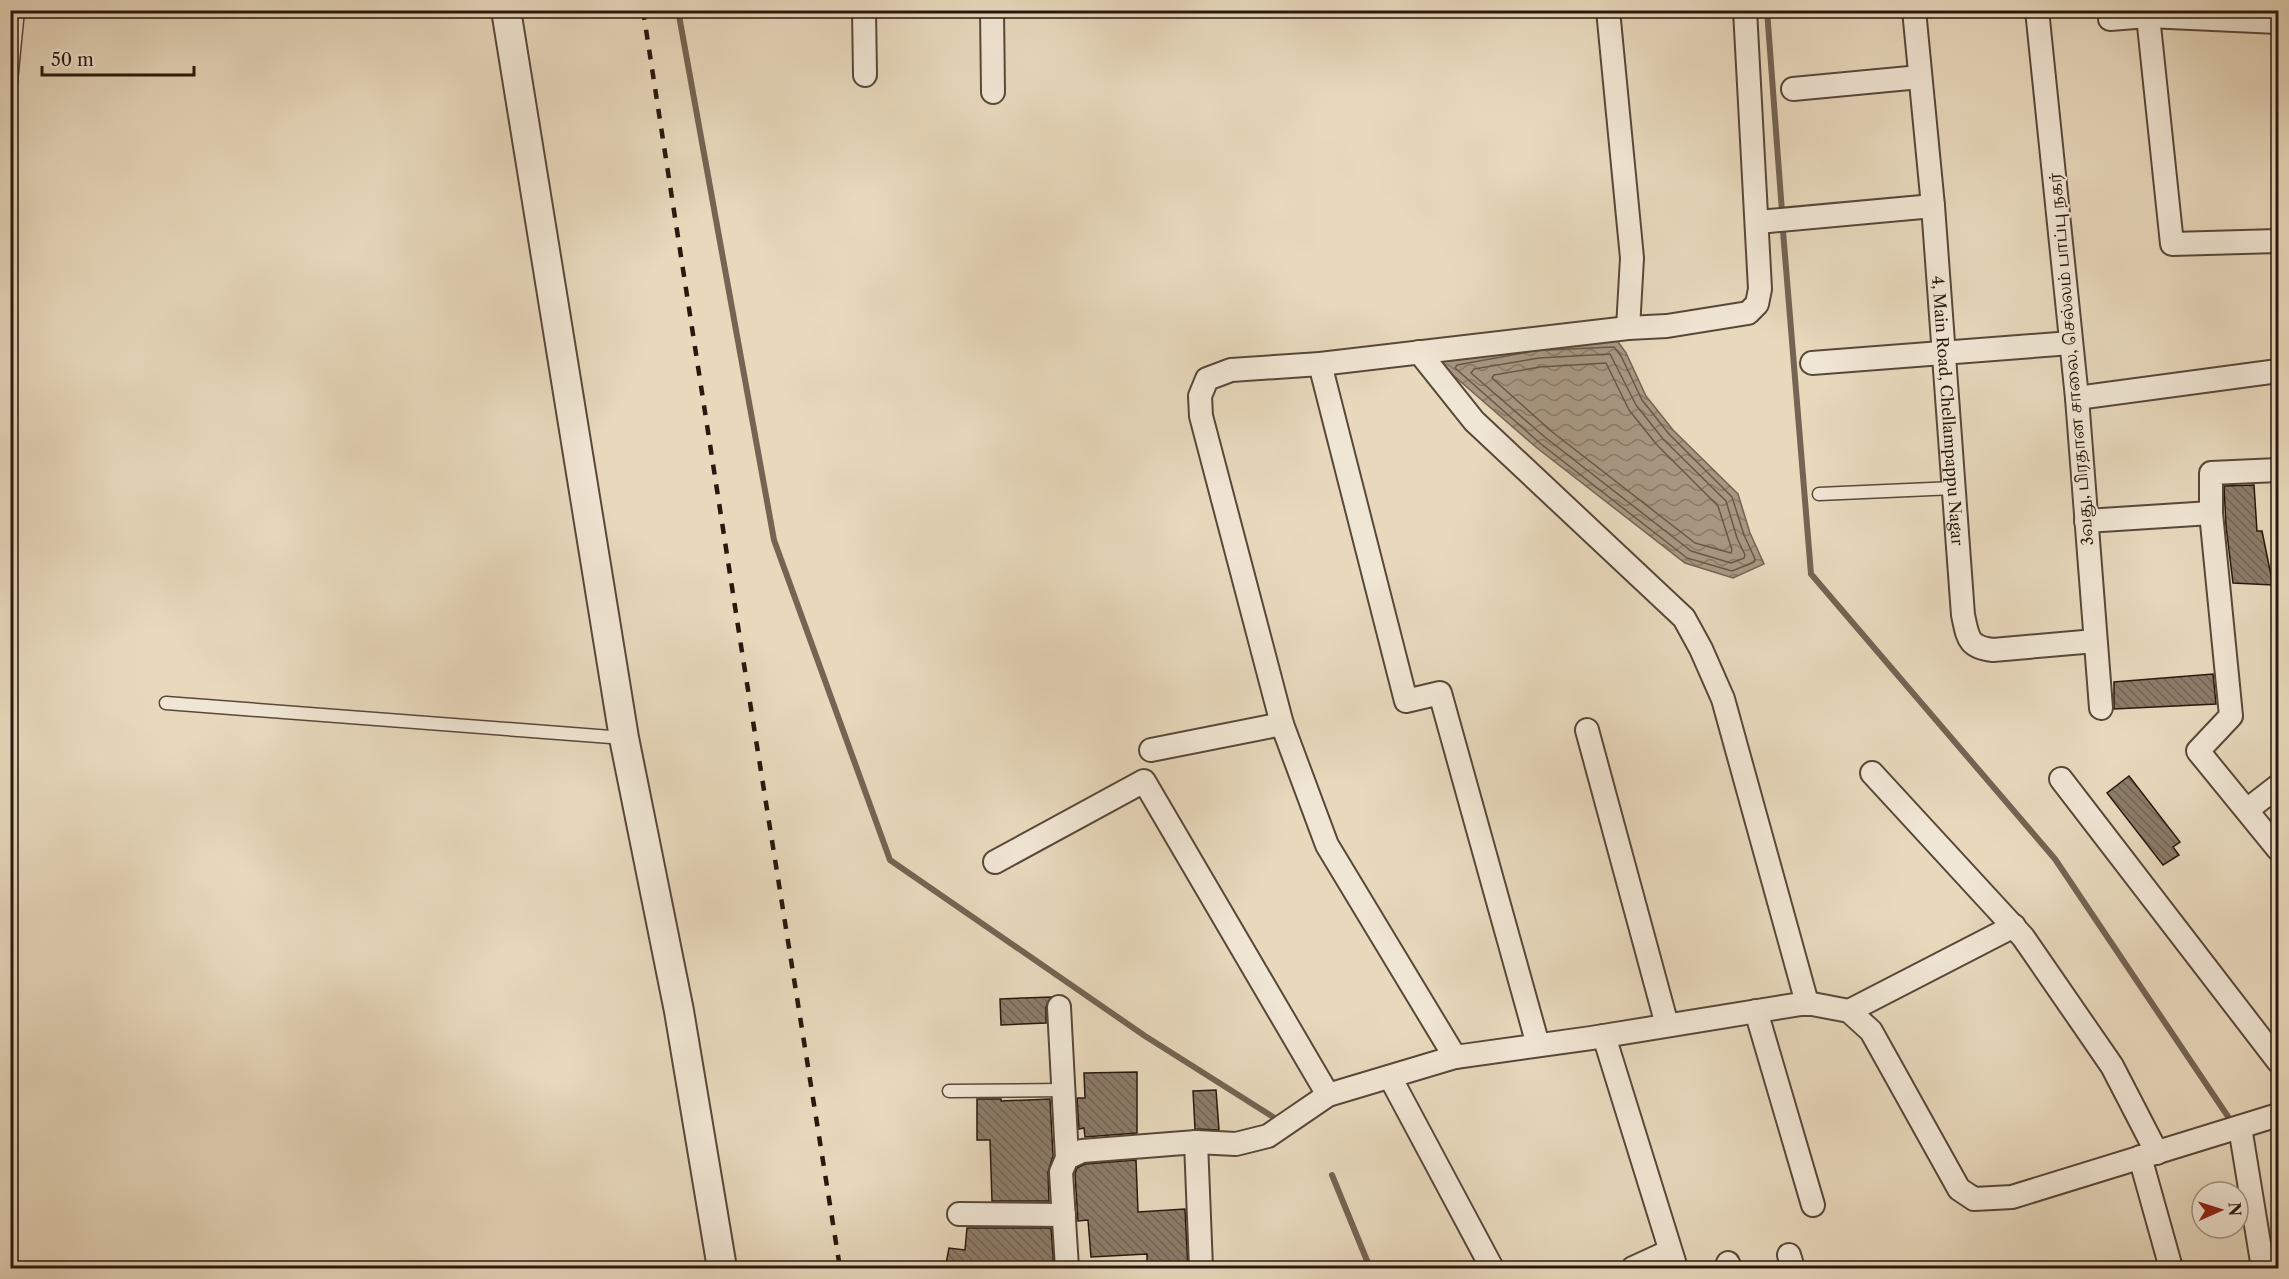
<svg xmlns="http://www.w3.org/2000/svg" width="2289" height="1279" font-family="'Libre Caslon Text','Noto Serif Tamil',serif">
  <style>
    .water { fill: url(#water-waves); stroke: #746453; stroke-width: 1.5 }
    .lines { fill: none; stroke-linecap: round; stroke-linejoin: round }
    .shore { stroke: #685847; stroke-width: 1.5 }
    .stream { stroke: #746453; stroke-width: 6 }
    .building { fill: url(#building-back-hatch); stroke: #28180d; stroke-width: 1.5 }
    .service-casing { stroke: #584839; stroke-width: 15 }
    .minor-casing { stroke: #584839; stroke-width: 26 }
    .tertiary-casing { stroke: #584839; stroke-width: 32 }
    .service { stroke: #f0e6d4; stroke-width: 12 }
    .minor { stroke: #f0e6d4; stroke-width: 22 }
    .tertiary { stroke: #f0e6d4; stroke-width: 28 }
    .rail { stroke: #28180d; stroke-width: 4.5; stroke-dasharray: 10 10; stroke-linecap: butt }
    .labels { text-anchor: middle; stroke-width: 4.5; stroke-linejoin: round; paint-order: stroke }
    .street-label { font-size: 16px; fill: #28180d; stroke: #f0e6d4 }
  </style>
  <defs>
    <pattern id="water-waves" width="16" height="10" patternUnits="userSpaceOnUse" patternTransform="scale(1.5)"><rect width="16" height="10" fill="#a79781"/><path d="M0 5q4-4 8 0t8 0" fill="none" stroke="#887a68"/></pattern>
    <pattern id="building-back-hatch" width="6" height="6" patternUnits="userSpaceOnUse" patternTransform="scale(1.5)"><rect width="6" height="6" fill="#8c7c69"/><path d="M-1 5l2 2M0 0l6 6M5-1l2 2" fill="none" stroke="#726555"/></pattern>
  </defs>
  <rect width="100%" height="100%" fill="#e8d9bd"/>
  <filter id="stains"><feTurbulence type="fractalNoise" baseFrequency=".00333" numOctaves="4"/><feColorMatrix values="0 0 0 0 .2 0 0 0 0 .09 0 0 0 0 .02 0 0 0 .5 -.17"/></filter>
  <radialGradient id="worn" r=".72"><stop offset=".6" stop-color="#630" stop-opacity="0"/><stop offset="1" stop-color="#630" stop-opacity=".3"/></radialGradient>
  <!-- water -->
  <path class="water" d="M1616 339 1626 353 1646 396 1673 430 1738 494 1750 533 1764 564 1733 578 1685 563 1537 448 1438 362 1473 356Z"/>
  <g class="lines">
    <!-- shore -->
    <path class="shore" d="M1529 352 1457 365 1455 368 1541 444 1687 558 1732 571 1754 562 1755 559 1744 535 1732 497 1669 434 1642 400 1621 356 1614 347 1548 350
      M1610 354 1636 405 1663 439 1726 501 1737 538 1745 555 1744 558 1731 563 1691 551 1546 438 1471 373 1474 369 1539 358Z
      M1606 363 1629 410 1657 445 1718 506 1732 550 1731 553 1695 543 1551 431 1492 378 1494 375 1540 367Z"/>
    <!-- stream -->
    <path class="stream" d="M678 10 774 540 890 860 1145 1036 1281 1122
      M1767 10 1782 212
      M1783 231 1811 574 2055 859 2231 1121
      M1332 1175 1370 1268"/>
  </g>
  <!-- building -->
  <path class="building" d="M2254 485 2257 531H2262L2273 585 2233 583 2226 526 2224 486Z
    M2213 674 2216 704 2114 709V682Z
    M2129 776 2180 842 2173 847 2179 855 2163 865 2107 793Z
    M1051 997 1046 1007V1023L1001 1025 1000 999Z
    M1137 1072V1133L1085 1137 1084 1128 1079 1129 1077 1098H1085L1084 1073Z
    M1216 1090 1219 1130 1195 1129 1193 1091Z
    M977 1099H1001V1101L1050 1099 1053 1156 1048 1172 1049 1201H992L990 1140H977Z
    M1136 1160 1138 1212 1185 1209 1188 1269H1147V1254L1091 1257 1088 1220 1078 1221 1075 1174 1077 1168 1085 1164Z
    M967 1228H1051L1054 1269H945L949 1248 965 1250Z"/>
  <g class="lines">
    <!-- service casing -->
    <g class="service-casing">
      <path id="service" d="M10 92 18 10
        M1819 494 1954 488
        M166 703 624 738
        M949 1091 1064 1090"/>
    </g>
    <!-- minor casing -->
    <g class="minor-casing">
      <g id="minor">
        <path d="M864 10 865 75"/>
        <path d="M992 10 993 92"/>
        <path d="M1608 10 1632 258 1628 328"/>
        <path id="s1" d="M1914 10 1933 206 1963 615C1968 637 1967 647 1993 650L2095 641"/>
        <path d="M2037 10 2077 398 2101 708"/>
        <path d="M2148 16 2172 244 2278 241"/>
        <path d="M2110 19 2148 16 2278 22"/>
        <path d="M1793 89 1920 77"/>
        <path d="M1758 222 1933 206"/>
        <path d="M1419 352 1474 421 1684 618 1701 649 1723 699 1807 1003"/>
        <path d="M1812 363 2071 343"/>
        <path d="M1320 364 1406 701 1440 693 1538 1045"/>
        <path d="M2077 398 2278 371"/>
        <path d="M2278 470 2211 473V513L2231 716 2198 751 2278 849"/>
        <path d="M2086 521 2211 513"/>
        <path d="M1587 730 1667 1025"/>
        <path d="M1151 750 1282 724"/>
        <path d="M1872 773 2023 937 2112 1066 2157 1153"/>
        <path d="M2061 779 2278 1061"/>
        <path d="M2247 810 2278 786"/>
        <path d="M995 862 1144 781 1328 1095"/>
        <path d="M1059 1007 1067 1158"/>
        <path d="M1756 1011 1813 1205"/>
        <path d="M1849 1011 2014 926"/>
        <path d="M1604 1036 1676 1268"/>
        <path d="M1455 1057 1327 845 1282 724 1201 416 1200 396 1207 379 1231 370 1320 364 1628 328 1667 326 1748 313 1757 304 1760 289 1745 10"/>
        <path d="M1390 1077 1492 1268"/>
        <path d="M2240 1127 2263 1268"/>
        <path d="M1196 1142 1201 1268"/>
        <path d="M2140 1157 2171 1268"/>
        <path d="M959 1214 1064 1215"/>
        <path d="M1789 1255 1793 1268"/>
        <path d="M1728 1263 1730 1268"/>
        <path d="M1067 1268 1061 1172 1067 1158 1082 1151 1196 1142 1236 1144 1268 1136 1328 1095 1455 1057 1591 1038 1807 1003 1849 1011 1871 1031 1959 1189 1974 1199 2012 1197 2278 1115"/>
        <path d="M1633 1268 1670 1251"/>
      </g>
    </g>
    <!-- tertiary casing -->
    <g class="tertiary-casing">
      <path id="tertiary" d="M506 10 624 738 679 1011 722 1268"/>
    </g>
    <!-- service -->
    <use href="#service" class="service"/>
    <!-- minor -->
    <use href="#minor" class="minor"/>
    <!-- tertiary -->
    <use href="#tertiary" class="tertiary"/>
    <!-- rail -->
    <path class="rail" d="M643 10 742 652 840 1268"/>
  </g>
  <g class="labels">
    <!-- street labels -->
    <g class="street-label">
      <text transform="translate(2071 359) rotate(-95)" y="6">3வது, பிரதான சாலை, செல்லம் பாப்பு நகர்</text>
      <text dy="6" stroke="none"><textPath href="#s1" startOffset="402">4, Main Road, Chellampappu Nagar</textPath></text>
    </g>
  </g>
  <!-- margin -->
  <rect width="2289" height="1279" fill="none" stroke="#e8d9bd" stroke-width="36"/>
  <rect x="12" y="12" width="2265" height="1255" fill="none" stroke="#28180d" stroke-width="3"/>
  <rect x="18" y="18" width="2253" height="1243" fill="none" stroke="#28180d" stroke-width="1.5"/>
  <!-- north arrow -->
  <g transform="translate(2220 1210) rotate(87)"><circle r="28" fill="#f0e6d4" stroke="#a09484" stroke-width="1.5"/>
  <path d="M0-4.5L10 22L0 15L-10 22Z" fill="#8f2418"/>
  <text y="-9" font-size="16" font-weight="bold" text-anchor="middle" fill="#28180d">N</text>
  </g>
  <!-- scale -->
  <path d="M42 66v9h152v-9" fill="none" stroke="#28180d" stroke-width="3"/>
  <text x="51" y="66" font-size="18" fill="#28180d" stroke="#f0e6d4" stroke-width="4.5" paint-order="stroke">50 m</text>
  <rect width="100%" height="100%" filter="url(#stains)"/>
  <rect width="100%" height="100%" fill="url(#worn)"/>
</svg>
